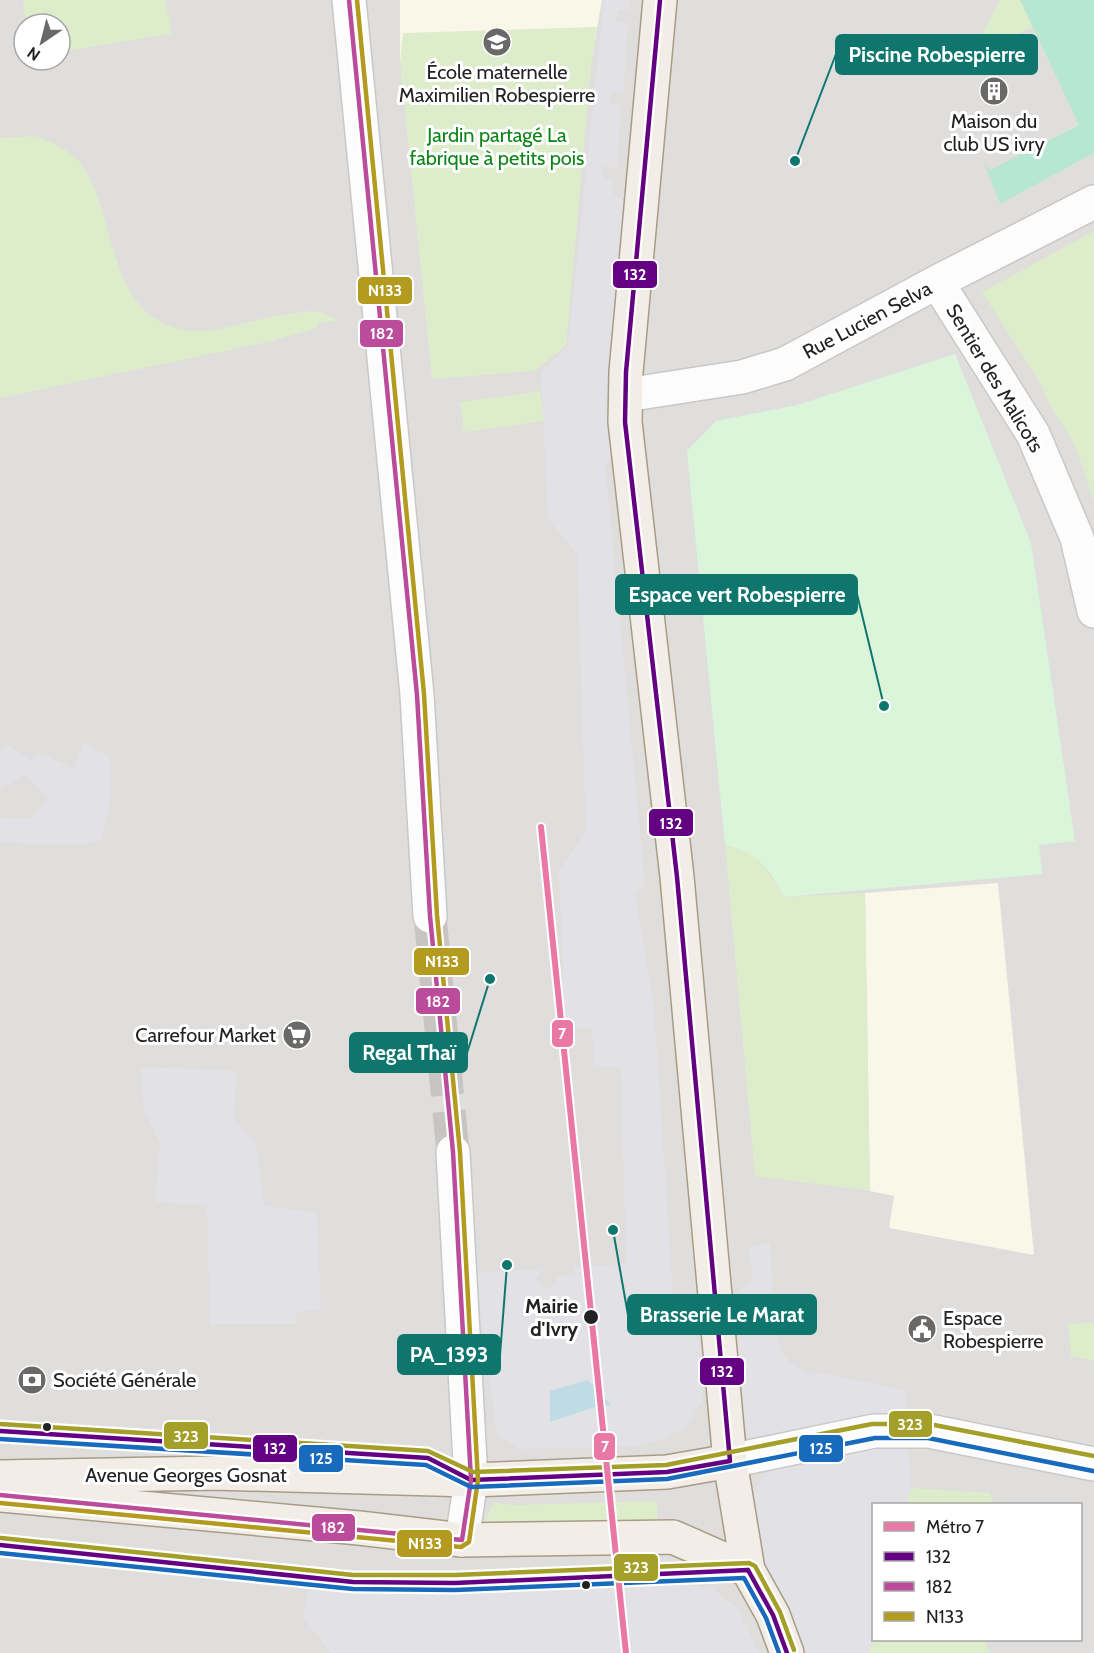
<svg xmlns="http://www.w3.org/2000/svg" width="1094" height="1653" font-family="Cabin,sans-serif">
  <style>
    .residential { fill: #dfdedc; fill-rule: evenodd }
    .education { fill: #f8f7e8 }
    .grass { fill: #ddeccb }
    .park { fill: #daf5da }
    .pitch { fill: #b7e6d2 }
    .plaza { fill: #e2e1e5; fill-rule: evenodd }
    .water { fill: #bfdbe3 }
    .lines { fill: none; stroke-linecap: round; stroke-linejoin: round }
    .minor-tunnel { stroke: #c7c5c3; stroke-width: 33; stroke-dasharray: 33 16; stroke-linecap: butt }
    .minor-casing { stroke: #c9c8c7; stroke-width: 36 }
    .major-casing { stroke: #a79c86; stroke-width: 36 }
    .minor { stroke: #fdfcfc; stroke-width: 33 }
    .major { stroke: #f3ede7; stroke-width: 33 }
    .bus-1-casing { stroke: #fff; stroke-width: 9 }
    .bus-2-casing { stroke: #fff; stroke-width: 9 }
    .bus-3-casing { stroke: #fff; stroke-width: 9 }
    .bus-4-casing { stroke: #fff; stroke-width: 9 }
    .bus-5-casing { stroke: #fff; stroke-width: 9 }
    .bus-1 { stroke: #640082; stroke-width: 4.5 }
    .bus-2 { stroke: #ba4c9b; stroke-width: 4.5 }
    .bus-3 { stroke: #b29b1e; stroke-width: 4.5 }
    .bus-4 { stroke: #186abd; stroke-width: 4.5 }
    .bus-5 { stroke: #a39f28; stroke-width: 4.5 }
    .metro-1-casing { stroke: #fff; stroke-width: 10 }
    .metro-1 { stroke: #e978a5; stroke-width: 6 }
    .stop-dot { fill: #222; stroke: #fff; stroke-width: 2 }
    .labels { text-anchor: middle; stroke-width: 6; stroke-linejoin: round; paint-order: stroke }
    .poi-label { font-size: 20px; fill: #222; stroke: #fff }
    .park-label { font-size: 20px; fill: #0c8416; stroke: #fff }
    .street-label { font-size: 20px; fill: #222; stroke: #fff }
    .stop-label { font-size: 20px; font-weight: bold; fill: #222; stroke: #fff; text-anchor: end }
    .leader { fill: none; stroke: #0f766e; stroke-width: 2 }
    .callout-dot { fill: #0f766e; stroke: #fff; stroke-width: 2 }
    .callout { fill: #0f766e; stroke: #0f766e; stroke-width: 2 }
    .callout-label { font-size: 21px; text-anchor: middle; font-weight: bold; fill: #fff }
    .line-badge { stroke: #fff; stroke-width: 2 }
    .badge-label { font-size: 16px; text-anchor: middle; font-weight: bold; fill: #fff }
  </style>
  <rect width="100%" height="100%" fill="#f0eeeb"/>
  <!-- residential -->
  <path class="residential" d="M0 0H1094V1653H0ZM24 24H60V60H24ZM874 1504H1080V1640H874Z"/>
  <!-- education -->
  <path class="education" d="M400 0H602L592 57 400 63Z
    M998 883 1034 1255 889 1228 894 1196 870 1191 865 893Z"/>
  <!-- grass -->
  <path class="grass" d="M23 0H165L172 34 60 52V24H26Z
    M1000 0H1094V153L1000 204 989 171 1079 124 1032 27 969 58Z
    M597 27 592 57 566 346 534 371 432 379 400 63 403 33Z
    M35 136C55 143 76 153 87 172 118 229 109 325 195 331 217 332 241 323 262 319 277 315 292 314 308 311L323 313 339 321 318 323 316 328 273 341 0 398V138Z
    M1094 231V501L1074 443 1050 406 1042 386 982 292Z
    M540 391 545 421 464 432 460 402Z
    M725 845 756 855 785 897 865 893 870 1191 755 1176Z
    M1094 1322V1361L1071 1356 1068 1324Z
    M911 1488 990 1493 994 1504H907Z
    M657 1501V1524L486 1526 484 1522 494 1502 512 1505Z
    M873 1636 874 1640H985L990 1653H869Z"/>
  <!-- park -->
  <path class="park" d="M955 354 1031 543 1075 841 1039 845 1042 874 784 897C768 867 759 853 725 845L687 451 716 421 797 405Z"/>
  <!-- pitch -->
  <path class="pitch" d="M1020 0H1094V153L1000 204 984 162 990 170 1079 125Z"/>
  <!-- plaza -->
  <path class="plaza" d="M604 0H630L629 10H618L616 21 628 23 623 93 611 92 609 102 621 105 617 168 603 166 602 178 614 180 612 192 628 205 617 458 605 464 645 885 635 893 654 1007 673 1298 699 1341 703 1400 687 1426 663 1439 640 1446 520 1449 503 1439 496 1428 475 1273 546 1269 541 1271 536 1279 538 1284 547 1290 557 1283V1277L575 1275 574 1267 626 1264 621 1067H594L592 1028 565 1029 559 872 586 832 577 554 548 519 541 373 568 346ZM588 1380 610 1405 598 1406 550 1421 551 1391Z
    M83 742 110 758 111 796 102 840 75 845 0 842V818L30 819 48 798 26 774 0 789V753L7 744 30 760 42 754 74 768Z
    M141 1067 236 1071 234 1120 256 1143 264 1206 317 1213 321 1309 296 1312V1324H210L207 1205 155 1202 160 1143 144 1110Z
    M770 1244 775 1334 781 1351 790 1363 811 1375 814 1372 904 1390 909 1421 765 1440 751 1437 741 1424 736 1389 739 1289 753 1279 748 1247Z
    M908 1441 911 1488 907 1504H874V1636L869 1653H803L757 1555 751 1512 755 1490 766 1475 778 1465Z
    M679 1585 710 1587 738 1609 759 1653H331L303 1617 308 1590 400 1594Z"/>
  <!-- water -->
  <path class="water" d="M588 1380 611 1405 598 1406 550 1422V1391Z"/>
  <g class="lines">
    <!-- minor-tunnel -->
    <path class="minor-tunnel" d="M430 916 453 1152"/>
    <!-- minor casing -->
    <g class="minor-casing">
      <path id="minor" d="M349 0 417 695 430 916
        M937 282 1033 434 1077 538 1094 611
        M626 395 742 377 785 364 937 282 1094 202
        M453 1152 471 1480 462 1540
        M730 1461 874 1431H929L1094 1464"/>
    </g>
    <!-- major casing -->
    <g class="major-casing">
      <path id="major" d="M660 0 626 372 625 422 677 877 730 1461 748 1570 773 1615 787 1653
        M1 1477 215 1473 471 1480 667 1472 730 1461
        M0 1495 359 1528 462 1540 673 1537 748 1570"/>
    </g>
    <!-- minor -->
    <use href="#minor" class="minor"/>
    <!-- major -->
    <use href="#major" class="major"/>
    <!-- bus-1 casing -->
    <g class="bus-1-casing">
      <path id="bus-1" d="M0 1431 428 1458 471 1480 667 1472 730 1461 677 877 625 422 626 372 660 0
        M0 1545 353 1582 455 1583 748 1570
        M748 1570 773 1615 787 1653"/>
    </g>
    <!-- bus-2 casing -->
    <g class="bus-2-casing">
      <path id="bus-2" d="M0 1495 462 1540 471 1480 453 1152 430 916 417 695 349 0"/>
    </g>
    <!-- bus-3 casing -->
    <g class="bus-3-casing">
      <path id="bus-3" d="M0 1503 461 1547 469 1542 478 1480 460 1152 437 915 424 694 357 0"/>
    </g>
    <!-- bus-4 casing -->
    <g class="bus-4-casing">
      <path id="bus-4" d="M0 1439 426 1465 471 1487 667 1479 875 1438H928L1093 1471
        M0 1553 353 1589 455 1590 744 1578 766 1618 779 1653"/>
    </g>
    <!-- bus-5 casing -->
    <g class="bus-5-casing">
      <path id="bus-5" d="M0 1424 428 1451 473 1472 666 1465 872 1424H929L1094 1456
        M1 1538 353 1575H455L749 1563 755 1566 780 1612 794 1650"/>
    </g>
    <!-- bus-1 -->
    <use href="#bus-1" class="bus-1"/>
    <!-- bus-2 -->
    <use href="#bus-2" class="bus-2"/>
    <!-- bus-3 -->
    <use href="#bus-3" class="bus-3"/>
    <!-- bus-4 -->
    <use href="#bus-4" class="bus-4"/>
    <!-- bus-5 -->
    <use href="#bus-5" class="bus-5"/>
    <!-- metro-1 casing -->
    <g class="metro-1-casing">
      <path id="metro-1" d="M541 827 626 1653"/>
    </g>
    <!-- metro-1 -->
    <use href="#metro-1" class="metro-1"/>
  </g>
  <!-- icons -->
  <defs>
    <g id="school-disc" transform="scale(1.5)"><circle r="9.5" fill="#6a6968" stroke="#fff"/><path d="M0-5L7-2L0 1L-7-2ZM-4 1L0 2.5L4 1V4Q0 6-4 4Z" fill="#fff"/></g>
    <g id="building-disc" transform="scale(1.5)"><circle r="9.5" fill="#6a6968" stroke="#fff"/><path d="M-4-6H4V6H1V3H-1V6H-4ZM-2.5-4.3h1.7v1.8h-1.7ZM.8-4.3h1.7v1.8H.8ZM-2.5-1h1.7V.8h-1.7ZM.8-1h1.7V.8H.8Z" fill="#fff"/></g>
    <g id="supermarket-disc" transform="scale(1.5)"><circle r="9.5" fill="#6a6968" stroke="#fff"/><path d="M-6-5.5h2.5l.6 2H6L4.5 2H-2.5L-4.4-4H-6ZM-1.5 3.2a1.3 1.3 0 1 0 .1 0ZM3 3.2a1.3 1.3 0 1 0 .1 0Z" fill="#fff"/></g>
    <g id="civic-disc" transform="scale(1.5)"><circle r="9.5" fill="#6a6968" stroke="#fff"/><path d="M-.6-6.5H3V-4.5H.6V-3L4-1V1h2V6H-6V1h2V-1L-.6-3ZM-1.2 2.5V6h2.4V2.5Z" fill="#fff"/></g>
    <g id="bank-disc" transform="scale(1.5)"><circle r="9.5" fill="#6a6968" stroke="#fff"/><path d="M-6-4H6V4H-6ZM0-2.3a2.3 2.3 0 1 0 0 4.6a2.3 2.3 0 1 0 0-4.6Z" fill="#fff"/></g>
  </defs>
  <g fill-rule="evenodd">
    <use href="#school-disc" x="497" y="42"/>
    <use href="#building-disc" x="994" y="91"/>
    <use href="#supermarket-disc" x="297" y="1035"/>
    <use href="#civic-disc" x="922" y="1329"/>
    <use href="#bank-disc" x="32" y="1380"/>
  </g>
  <!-- markers -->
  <g class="stop-dot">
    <circle cx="591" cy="1317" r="8"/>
    <circle cx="47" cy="1427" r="5"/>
    <circle cx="586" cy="1585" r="5"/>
  </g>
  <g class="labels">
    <!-- poi labels -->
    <g class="poi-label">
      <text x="497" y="79">École maternelle<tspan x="497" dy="23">Maximilien Robespierre</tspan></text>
      <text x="994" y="128">Maison du<tspan x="994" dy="23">club US ivry</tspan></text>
      <text x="276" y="1042" text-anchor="end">Carrefour Market</text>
      <text x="943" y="1325" text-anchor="start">Espace<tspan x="943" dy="23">Robespierre</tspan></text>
      <text x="53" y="1387" text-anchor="start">Société Générale</text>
    </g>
    <!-- park labels -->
    <g class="park-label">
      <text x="497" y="142">Jardin partagé La<tspan x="497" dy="23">fabrique à petits pois</tspan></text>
    </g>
    <!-- street labels -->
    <g class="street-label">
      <text transform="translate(867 320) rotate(-28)" y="7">Rue Lucien Selva</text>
      <text transform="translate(995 378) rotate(59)" y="7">Sentier des Malicots</text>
      <text x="186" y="1482">Avenue Georges Gosnat</text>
    </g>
    <!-- stop labels -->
    <g class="stop-label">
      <text x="578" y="1313">Mairie<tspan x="578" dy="23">d'Ivry</tspan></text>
    </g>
  </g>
  <!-- callouts -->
  <path class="leader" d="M795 161L836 54M884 706L857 594M490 979L467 1053M613 1230L628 1315M507 1265L500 1355"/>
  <g class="callout-dot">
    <circle cx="795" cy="161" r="6"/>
    <circle cx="884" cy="706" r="6"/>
    <circle cx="490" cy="979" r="6"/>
    <circle cx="613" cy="1230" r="6"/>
    <circle cx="507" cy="1265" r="6"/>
  </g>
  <g class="callout">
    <rect x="836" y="35" width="201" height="39" rx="6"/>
    <rect x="616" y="575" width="241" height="39" rx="6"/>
    <rect x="350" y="1033" width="117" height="39" rx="6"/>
    <rect x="628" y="1295" width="188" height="39" rx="6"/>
    <rect x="398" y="1335" width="102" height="39" rx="6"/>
  </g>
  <g class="callout-label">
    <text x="937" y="62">Piscine Robespierre</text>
    <text x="737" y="602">Espace vert Robespierre</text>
    <text x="409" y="1060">Regal Thaï</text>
    <text x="722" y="1322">Brasserie Le Marat</text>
    <text x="449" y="1362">PA_1393</text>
  </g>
  <g class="line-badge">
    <rect x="612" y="260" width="46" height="29" rx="6" fill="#640082"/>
    <rect x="357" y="276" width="56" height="29" rx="6" fill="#b29b1e"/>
    <rect x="359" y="319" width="45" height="29" rx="6" fill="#ba4c9b"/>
    <rect x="648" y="808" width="46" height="29" rx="6" fill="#640082"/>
    <rect x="413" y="947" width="57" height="29" rx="6" fill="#b29b1e"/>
    <rect x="415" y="987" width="46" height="28" rx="6" fill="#ba4c9b"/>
    <rect x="551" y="1019" width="23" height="29" rx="6" fill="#e978a5"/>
    <rect x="699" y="1357" width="46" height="29" rx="6" fill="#640082"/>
    <rect x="888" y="1410" width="45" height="28" rx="6" fill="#a39f28"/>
    <rect x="163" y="1421" width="46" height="29" rx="6" fill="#a39f28"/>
    <rect x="593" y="1432" width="23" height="29" rx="6" fill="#e978a5"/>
    <rect x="252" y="1434" width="46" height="29" rx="6" fill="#640082"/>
    <rect x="798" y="1434" width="46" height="29" rx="6" fill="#186abd"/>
    <rect x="298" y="1444" width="46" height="29" rx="6" fill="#186abd"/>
    <rect x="311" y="1513" width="45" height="29" rx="6" fill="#ba4c9b"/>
    <rect x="396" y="1529" width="57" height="29" rx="6" fill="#b29b1e"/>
    <rect x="613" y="1553" width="46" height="29" rx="6" fill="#a39f28"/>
  </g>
  <g class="badge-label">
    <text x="635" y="280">132</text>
    <text x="385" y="296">N133</text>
    <text x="382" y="339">182</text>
    <text x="671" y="829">132</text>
    <text x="442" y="967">N133</text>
    <text x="438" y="1007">182</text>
    <text x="562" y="1039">7</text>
    <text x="722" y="1377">132</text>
    <text x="910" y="1430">323</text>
    <text x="186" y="1442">323</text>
    <text x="605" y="1452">7</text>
    <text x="275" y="1454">132</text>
    <text x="821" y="1454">125</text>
    <text x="321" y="1464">125</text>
    <text x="333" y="1533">182</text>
    <text x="425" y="1549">N133</text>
    <text x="636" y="1573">323</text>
  </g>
  <!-- legend -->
  <rect x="872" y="1503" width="210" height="138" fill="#ffffff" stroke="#a7a7a7" stroke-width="1.5"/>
  <rect x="884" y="1522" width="30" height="9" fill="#e978a5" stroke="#a7a7a7" stroke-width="1.5"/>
  <text x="926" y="1533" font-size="18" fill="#222222">Métro 7</text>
  <rect x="884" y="1552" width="30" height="9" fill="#640082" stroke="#a7a7a7" stroke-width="1.5"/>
  <text x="926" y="1563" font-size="18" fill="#222222">132</text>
  <rect x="884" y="1582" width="30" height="9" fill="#ba4c9b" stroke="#a7a7a7" stroke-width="1.5"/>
  <text x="926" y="1593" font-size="18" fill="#222222">182</text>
  <rect x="884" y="1612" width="30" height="9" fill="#b29b1e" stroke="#a7a7a7" stroke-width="1.5"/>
  <text x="926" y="1623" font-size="18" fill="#222222">N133</text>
  <!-- north arrow -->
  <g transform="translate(42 42) rotate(215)"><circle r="28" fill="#ffffff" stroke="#a7a7a7" stroke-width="1.5"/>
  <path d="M0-4.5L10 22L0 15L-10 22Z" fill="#6a6968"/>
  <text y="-9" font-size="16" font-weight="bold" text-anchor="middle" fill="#222222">N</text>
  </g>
</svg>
